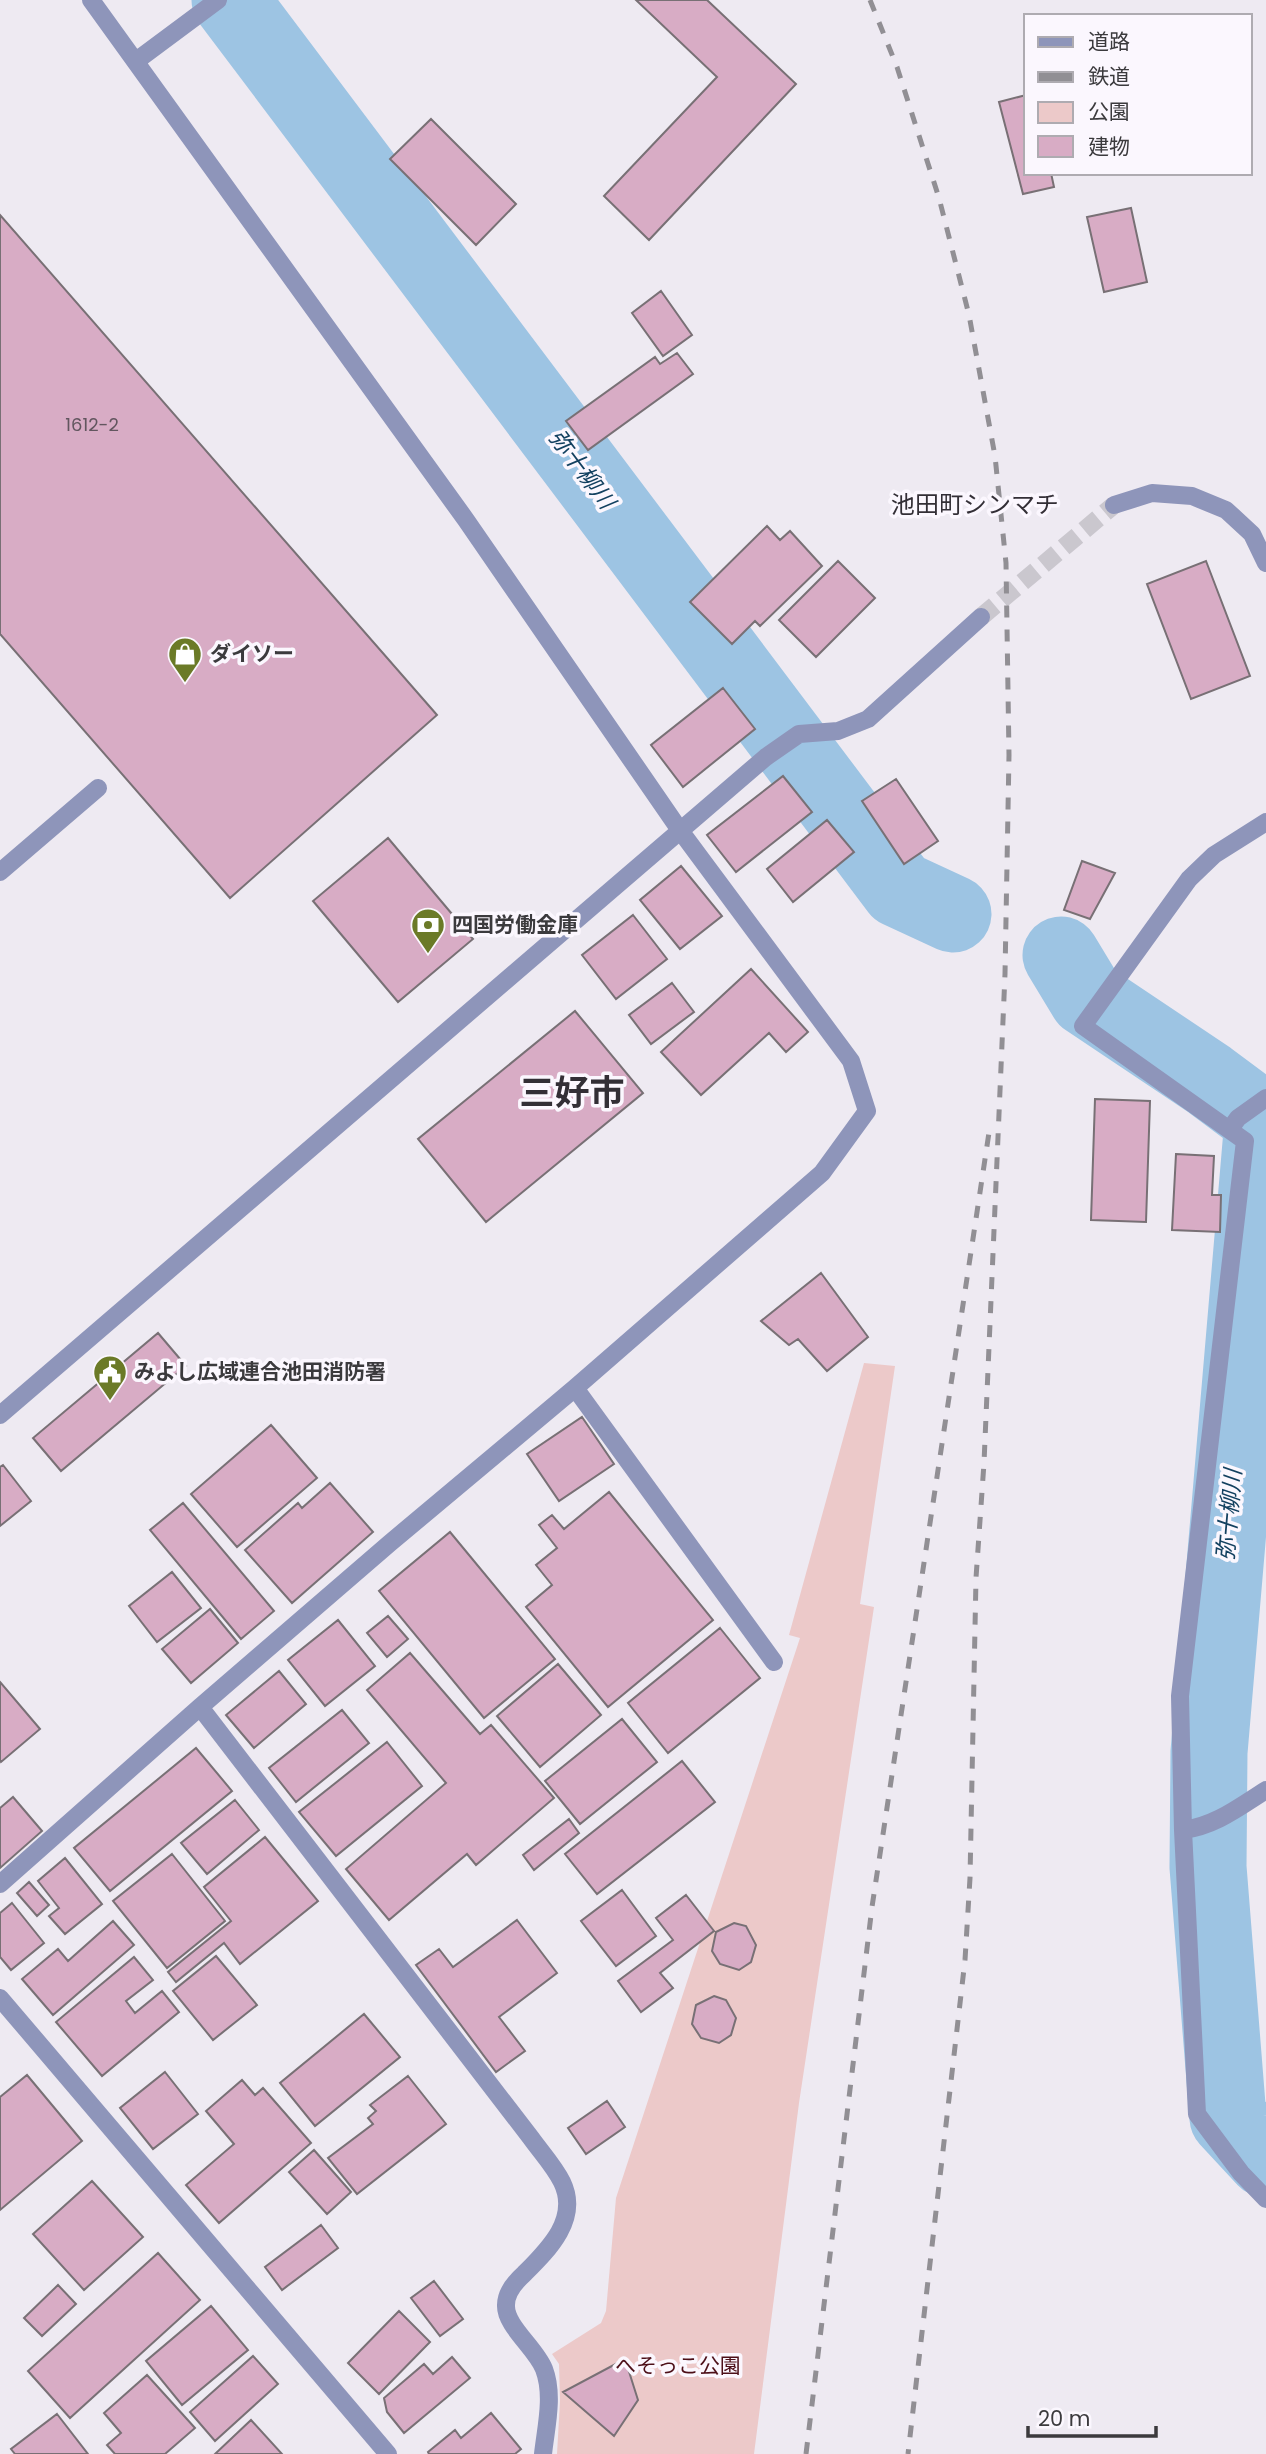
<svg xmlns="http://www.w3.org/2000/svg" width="1266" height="2454" font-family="Poppins,'Noto Sans JP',sans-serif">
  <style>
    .green { fill: #ecc9c9 }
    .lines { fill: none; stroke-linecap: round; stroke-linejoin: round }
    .river { stroke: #9dc4e3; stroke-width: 77 }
    .building { fill: #d8acc5; stroke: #787075; stroke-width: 2 }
    .minor-tunnel { stroke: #cac7ce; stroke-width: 18; stroke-dasharray: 18 9; stroke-linecap: butt }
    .minor { stroke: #8e95ba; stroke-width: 18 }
    .rail { stroke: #918f94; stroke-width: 5; stroke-dasharray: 12 12; stroke-linecap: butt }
    .labels { text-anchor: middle; stroke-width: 7; stroke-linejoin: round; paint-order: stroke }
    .number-label { font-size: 18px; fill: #62565f }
    .poi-label { font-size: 21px; font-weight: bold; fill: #3b3a3d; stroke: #fbf7fe; text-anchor: start }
    .park-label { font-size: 21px; fill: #4c0f18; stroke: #fbf7fe }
    .water-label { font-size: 23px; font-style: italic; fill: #134160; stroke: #fbf7fe }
    .quarter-label { font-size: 24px; fill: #332f36; stroke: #fbf7fe }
    .town-label { font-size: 35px; font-weight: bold; fill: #332f36; stroke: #fbf7fe }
  </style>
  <rect width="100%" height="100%" fill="#eeeaf2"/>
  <!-- green -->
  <path class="green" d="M864 1363 895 1366 860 1604 874 1607 799 2103 754 2454H557L560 2401 559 2364 552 2354 601 2323 606 2311 616 2198 800 1638 789 1635Z"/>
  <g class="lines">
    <!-- river -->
    <path class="river" d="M230 0 899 889 953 914
      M1061 955 1087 998 1208 1079 1263 1120 1209 1752 1208 1867 1228 2118 1266 2159"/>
  </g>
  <!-- building -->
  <path class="building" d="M636 0H707L796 84 649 240 604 196 717 77Z
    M1026 95V173H1051L1054 187 1023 194 999 102Z
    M431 119 516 204 476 245 390 159Z
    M1131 208 1147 282 1104 292 1087 217Z
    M0 215 437 715 230 898 0 634Z
    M661 291 692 335 663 356 632 313Z
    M677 353 693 374 588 450 566 421 655 357 660 364Z
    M767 526 780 540 790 531 822 566 760 626 755 621 732 644 690 602Z
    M838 561 875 598 816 657 779 620Z
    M1206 561 1250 676 1191 699 1147 584Z
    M723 688 755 729 683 787 651 745Z
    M783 776 812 812 736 872 707 835Z
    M896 779 938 841 904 864 862 801Z
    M827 820 854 852 793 902 767 869Z
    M388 838 473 939 398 1002 313 901Z
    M1082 861 1115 873 1090 919 1064 910Z
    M681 866 722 916 680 949 640 900Z
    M633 915 667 959 616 999 582 955Z
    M751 969 808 1032 786 1052 769 1033 701 1095 661 1052Z
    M672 983 694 1012 651 1044 629 1015Z
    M575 1011 643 1093 486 1222 418 1139Z
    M1095 1099 1150 1101 1146 1222 1091 1220Z
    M1176 1154 1214 1156 1212 1195H1221L1220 1232 1172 1230Z
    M821 1273 868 1337 827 1371 798 1339 789 1345 761 1321Z
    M158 1333 186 1366 61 1471 33 1438Z
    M582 1417 614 1464 559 1501 527 1454Z
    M271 1425 317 1478 237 1547 191 1494Z
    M3 1465 31 1501 0 1526V1467Z
    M330 1483 373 1532 292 1603 245 1550 298 1503 302 1508Z
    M609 1492 713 1620 608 1707 526 1607 552 1585 536 1565 557 1548 539 1525 552 1515 564 1529Z
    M183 1503 274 1611 241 1639 150 1530Z
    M450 1532 555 1659 484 1718 379 1591Z
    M172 1572 201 1608 157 1642 129 1606Z
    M210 1609 238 1643 191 1683 162 1649Z
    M388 1616 408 1639 387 1657 367 1633Z
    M338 1620 375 1666 325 1706 288 1660Z
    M720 1628 760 1678 668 1753 628 1703Z
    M410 1653 480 1734 491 1725 554 1798 476 1865 467 1854 389 1920 346 1869 446 1783 367 1690Z
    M558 1664 601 1715 540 1767 497 1716Z
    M279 1671 306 1704 254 1748 226 1715Z
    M0 1682 40 1729 1 1762 0 1760Z
    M342 1710 369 1743 296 1802 269 1768Z
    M622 1719 657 1762 580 1824 545 1781Z
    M387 1742 422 1786 336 1856 299 1812Z
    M196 1748 232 1791 110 1891 74 1848Z
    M682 1761 715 1802 597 1894 565 1854Z
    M13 1797 42 1831 0 1868V1808Z
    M235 1800 259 1830 207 1874 181 1843Z
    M569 1819 579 1833 534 1870 523 1855Z
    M265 1837 318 1901 240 1964 224 1943 176 1982 168 1972 231 1921 204 1887Z
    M172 1854 225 1921 167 1968 113 1901Z
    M65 1858 102 1904 65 1934 49 1916 59 1908 38 1881Z
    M29 1882 49 1905 37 1916 17 1893Z
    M622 1890 656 1936 616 1966 581 1921Z
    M686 1895 714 1931 660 1973 673 1988 641 2012 618 1981 673 1940 656 1918Z
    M12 1903 44 1943 11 1970 0 1957V1913Z
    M517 1920 557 1973 499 2017 525 2051 496 2072 416 1965 439 1949 453 1967Z
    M113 1921 134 1945 53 2015 22 1979 58 1949 68 1961Z
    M734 1923 746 1926 756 1945 751 1962 739 1970 720 1964 712 1951 716 1932Z
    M216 1956 257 2005 213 2040 173 1991Z
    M134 1957 153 1980 126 2001 135 2013 162 1991 179 2012 102 2076 56 2022Z
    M714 1996 726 2000 736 2018 731 2035 719 2043 701 2038 692 2024 696 2005Z
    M364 2014 400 2057 315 2126 280 2083Z
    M165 2072 198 2114 153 2149 120 2108Z
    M27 2075 82 2141 0 2210V2097Z
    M408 2076 446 2124 357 2194 328 2158 373 2124 368 2118 376 2111 370 2105Z
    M242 2080 255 2095 263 2088 311 2143 219 2223 186 2185 234 2144 206 2111Z
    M607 2101 625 2127 586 2154 568 2128Z
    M314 2150 351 2192 327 2214 289 2172Z
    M92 2181 143 2237 84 2290 33 2234Z
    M321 2225 338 2248 282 2290 265 2267Z
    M158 2253 200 2300 70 2418 28 2371Z
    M434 2281 463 2319 440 2336 411 2298Z
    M58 2285 76 2304 42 2336 24 2318Z
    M211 2306 248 2350 182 2405 146 2361Z
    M399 2311 430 2342 379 2394 348 2363Z
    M253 2356 278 2384 215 2441 190 2412Z
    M452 2357 470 2378 404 2433 387 2412 384 2398 424 2364 433 2374Z
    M625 2359 638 2400 614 2436 563 2392Z
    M147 2375 195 2428 165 2454H115L107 2445 121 2433 104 2413Z
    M491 2413 521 2449 515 2454H429L428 2452 455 2430 461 2438Z
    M57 2414 88 2454H15L11 2449Z
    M251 2420 282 2454H215Z"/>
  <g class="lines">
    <!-- minor-tunnel -->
    <path class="minor-tunnel" d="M981 617 1114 505"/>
    <!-- minor -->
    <path class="minor" d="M136 61 218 0
      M1114 505 1152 493 1192 496 1226 510 1252 534 1266 563
      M1266 822 1214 855 1189 879 1083 1026 1245 1141 1180 1696 1183 1830 1197 2114 1241 2173 1266 2199
      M0 872 98 788
      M1230 1129 1238 1118 1266 1098
      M575 1388 774 1662
      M0 1415 766 757 799 734 838 731 868 719 981 617
      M200 1707 531 2138C541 2152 554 2166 562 2182 580 2219 548 2250 524 2274 515 2282 506 2292 506 2305 505 2326 536 2348 544 2369 554 2395 546 2427 543 2454
      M1183 1830C1215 1826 1239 1807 1266 1790
      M0 1884 200 1707 390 1543 575 1388 822 1173 867 1111 851 1061 679 829 466 520 91 0
      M0 1998 388 2454"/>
    <!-- rail -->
    <path class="rail" d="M870 0 897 67 939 198 969 315 995 456 1006 563 1009 755 1005 974 984 1463 976 1578 970 1878 965 1960 908 2454
      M806 2454 872 1907 990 1126"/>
  </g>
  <!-- icons -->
  <defs>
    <g id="shop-pin" transform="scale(1.75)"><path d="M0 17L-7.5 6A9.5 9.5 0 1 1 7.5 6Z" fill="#6b7a27" stroke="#fbf7fe"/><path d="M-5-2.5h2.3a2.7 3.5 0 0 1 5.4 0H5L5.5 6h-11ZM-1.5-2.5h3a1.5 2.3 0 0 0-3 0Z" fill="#fff"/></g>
    <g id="bank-pin" transform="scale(1.75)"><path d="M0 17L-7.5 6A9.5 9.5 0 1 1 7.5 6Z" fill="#6b7a27" stroke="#fbf7fe"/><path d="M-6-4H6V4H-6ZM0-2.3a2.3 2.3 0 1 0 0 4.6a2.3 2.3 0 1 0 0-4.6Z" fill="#fff"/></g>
    <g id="civic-pin" transform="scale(1.75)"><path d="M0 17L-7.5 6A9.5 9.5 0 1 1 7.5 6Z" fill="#6b7a27" stroke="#fbf7fe"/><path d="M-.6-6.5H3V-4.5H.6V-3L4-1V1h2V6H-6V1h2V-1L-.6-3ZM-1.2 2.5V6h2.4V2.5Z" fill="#fff"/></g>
  </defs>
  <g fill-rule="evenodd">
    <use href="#shop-pin" x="185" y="654"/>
    <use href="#bank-pin" x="428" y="925"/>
    <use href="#civic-pin" x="110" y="1372"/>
  </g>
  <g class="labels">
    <!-- number labels -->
    <g class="number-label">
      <text x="92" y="431">1612-2</text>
    </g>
    <!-- poi labels -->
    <g class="poi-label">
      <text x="210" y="661">ダイソー</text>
      <text x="452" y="932">四国労働金庫</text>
      <text x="134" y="1379">みよし広域連合池田消防署</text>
    </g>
    <!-- park labels -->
    <g class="park-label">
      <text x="678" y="2373">へそっこ公園</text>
    </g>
    <!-- water labels -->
    <g class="water-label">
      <text transform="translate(582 469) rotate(53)" y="8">弥十柳川</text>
      <text transform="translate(1229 1515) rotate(-85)" y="8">弥十柳川</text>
    </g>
    <!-- quarter labels -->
    <g class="quarter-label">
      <text x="975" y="513">池田町シンマチ</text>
    </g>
    <!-- town labels -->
    <g class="town-label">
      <text x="572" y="1105">三好市</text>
    </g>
  </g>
  <!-- legend -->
  <rect x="1024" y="14" width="228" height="161" fill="#fbf7fe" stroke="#aeabb1" stroke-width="2"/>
  <rect x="1038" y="37" width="35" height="10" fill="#8e95ba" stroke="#aeabb1" stroke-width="2"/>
  <text x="1088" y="49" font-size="21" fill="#3b3a3d">道路</text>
  <rect x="1038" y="72" width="35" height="10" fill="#918f94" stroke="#aeabb1" stroke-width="2"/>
  <text x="1088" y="84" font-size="21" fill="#3b3a3d">鉄道</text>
  <rect x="1038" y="102" width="35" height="21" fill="#ecc9c9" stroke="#aeabb1" stroke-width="2"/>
  <text x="1088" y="119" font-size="21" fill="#3b3a3d">公園</text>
  <rect x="1038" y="136" width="35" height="21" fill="#d8acc5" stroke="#aeabb1" stroke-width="2"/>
  <text x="1088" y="154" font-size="21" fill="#3b3a3d">建物</text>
  <!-- scale -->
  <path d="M1028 2426v10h128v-10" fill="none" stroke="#3b3a3d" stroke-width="3.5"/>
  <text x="1038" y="2426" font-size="21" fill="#3b3a3d" stroke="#fbf7fe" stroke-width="5" paint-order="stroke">20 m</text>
</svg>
